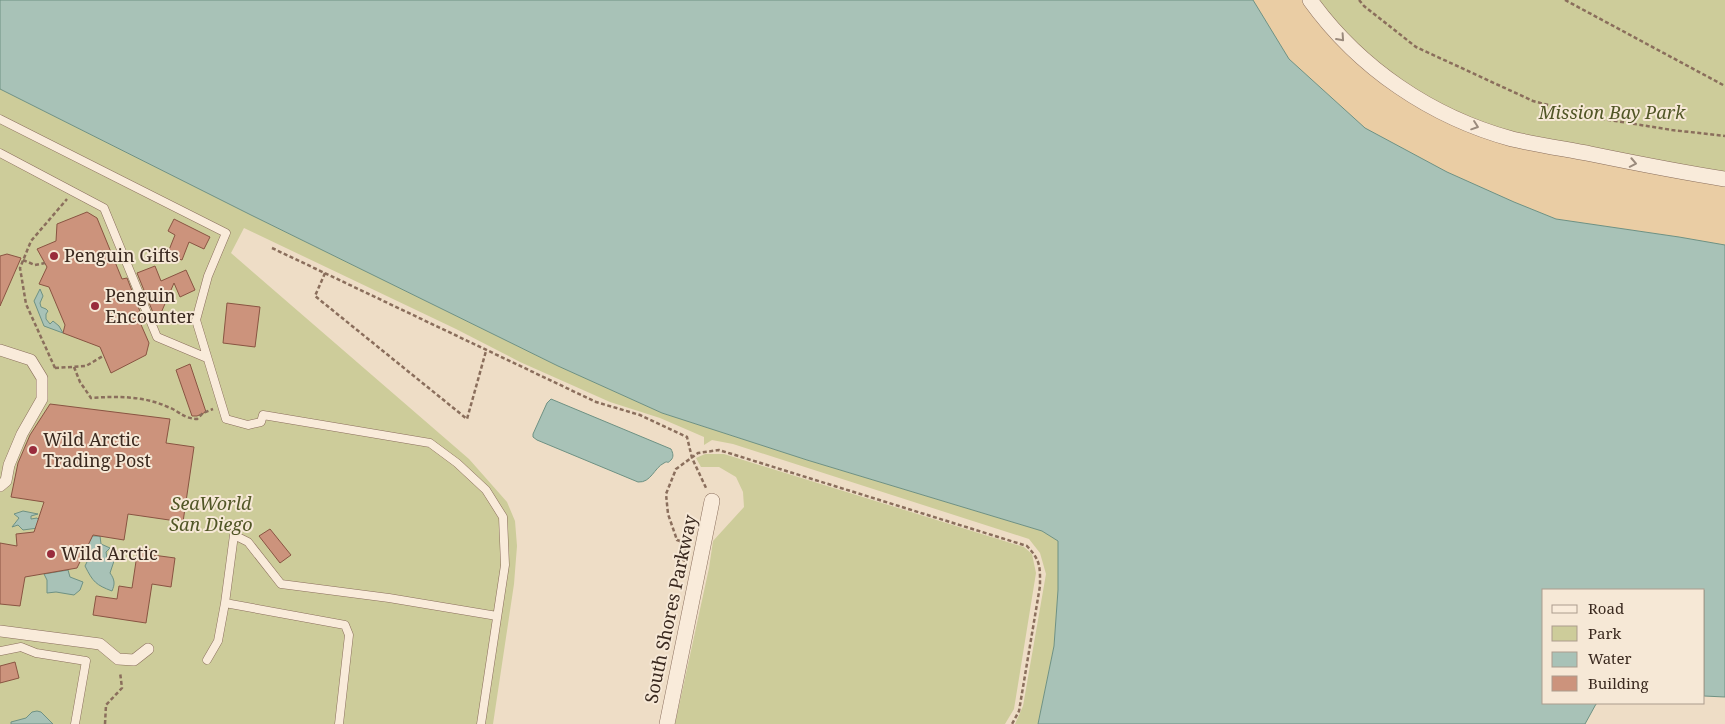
<svg xmlns="http://www.w3.org/2000/svg" width="1725" height="724" font-family="'Noto Serif',serif">
  <style>
    .green { fill: #cdcc9a }
    .sand { fill: #eacda4 }
    .water { fill: #a8c2b7; stroke: #6e9183 }
    .building { fill: #cc937c; stroke: #895442 }
    .lines { fill: none; stroke-linecap: round; stroke-linejoin: round }
    .service-casing { stroke: #8a6e5c; stroke-width: 9 }
    .pedestrian-casing { stroke: #8a6e5c; stroke-width: 12 }
    .minor-casing { stroke: #8a6e5c; stroke-width: 16 }
    .path { stroke: #8a6e5c; stroke-width: 2.5; stroke-dasharray: 4 2.5; stroke-linecap: butt }
    .service { stroke: #f9ebda; stroke-width: 8 }
    .pedestrian { stroke: #f9ebda; stroke-width: 11 }
    .minor { stroke: #f9ebda; stroke-width: 15 }
    .oneway { stroke: #9a8a7c }
    .poi-dot { fill: #992c3c; stroke: #f6e8d6; stroke-width: 2 }
    .labels { text-anchor: middle; stroke-width: 4; stroke-linejoin: round; paint-order: stroke }
    .park-label { font-size: 18px; font-style: italic; fill: #515626; stroke: #f6e8d6 }
    .poi-label { font-size: 18px; fill: #3a291f; stroke: #f6e8d6; text-anchor: start }
    .street-label { font-size: 18px; fill: #3a291f; stroke: #f6e8d6 }
  </style>
  <rect width="100%" height="100%" fill="#eeddc6"/>
  <!-- green -->
  <path class="green" d="M1253 0H1725V245L1679 237Z
    M0 89 251 215 558 366 662 413 807 460 1042 531 1058 541V590L1054 646 1038 724H1015L1023 706 1046 574 1040 553 1029 539 733 444 712 440 704 445V437L660 418 610 402 520 362 456 329 244 228 231 253 469 459 507 502 515 521 517 546 514 584 493 724H0Z
    M705 454H724L1024 547 1032 554 1036 573 1014 709 1005 724H675L709 568 713 541 744 507 743 492 736 477 719 467H701L696 458Z"/>
  <!-- sand -->
  <path class="sand" d="M1253 0H1303L1438 114 1725 181V245L1679 237 1556 219 1514 202 1447 172 1365 128 1289 59Z"/>
  <!-- water -->
  <path class="water" d="M0 0H1253L1289 59 1365 128 1447 172 1514 202 1556 219 1679 237 1725 245V697L1704 696V590H1544V703H1598L1596 704 1585 724H1038L1054 646 1058 590V541L1042 531 807 460 662 413 558 366 251 215 0 89Z
    M40 289 43 296 40 303 41 307 46 309 48 311 46 314V319L50 324 53 321 59 326 63 333 44 326 34 301Z
    M551 399 671 449C673 453 674 457 671 460 666 465 669 460 664 463 654 468 651 483 638 482L537 440 533 437V434L547 403Z
    M23 511 38 514 31 516V519L37 518 41 522 38 528 23 530 18 525 12 527 19 518 14 514Z
    M92 536H100L101 544 110 548 106 552 107 558 114 561 110 573C115 580 115 584 112 591 96 585 93 582 85 566L87 562 81 559Z
    M68 570 70 577 83 582 80 590 74 595 56 592 47 593V580L44 574Z
    M37 711 41 712 53 724H11V722L26 718 32 712Z"/>
  <!-- building -->
  <path class="building" d="M87 212 97 218 122 279 127 278 143 319 139 320 149 343 146 355 111 373 100 347 63 333 65 325 49 287 39 284 47 267 37 249 56 241 57 224Z
    M174 219 210 237 204 249 189 242 182 260 167 255 175 235 168 231Z
    M7 254 21 258 0 306V256Z
    M155 266 161 281 186 270 195 290 180 297 174 283 161 313 154 315 137 273Z
    M227 303 260 307 255 347 223 343Z
    M190 364 206 412 197 416H192L176 370Z
    M50 404 170 419 166 443 194 447 183 522 128 514 124 540 93 535 77 568 25 577 20 606 0 604V543L17 546 16 534 34 532 44 502 11 497 18 463 30 435Z
    M270 529 291 555 280 563 259 536Z
    M138 548 154 550 153 555 175 558 171 587 152 584 146 623 93 615 96 596 117 599 119 586 132 588Z
    M15 662 19 678 0 683V666Z"/>
  <g class="lines">
    <!-- service casing -->
    <g class="service-casing">
      <path id="service" d="M0 119 226 233 208 276 196 320 226 419 248 425 261 422 263 415 430 443 457 463 486 490 503 517 505 565 481 724
        M0 153 104 208 157 337 207 358
        M225 603 345 625 349 635 339 724
        M1 651 21 647 36 653 86 661 75 724
        M207 660 218 641 225 603 234 535 248 542 281 584 389 598 497 616"/>
    </g>
    <!-- pedestrian casing -->
    <g class="pedestrian-casing">
      <path id="pedestrian" d="M0 350 31 360 42 378V399L22 434 9 465 6 481 0 486
        M0 631 100 644 118 659 134 660 148 649"/>
    </g>
    <!-- minor casing -->
    <g class="minor-casing">
      <path id="minor" d="M1310 0C1359 68 1431 117 1512 139 1538 145 1565 149 1591 154 1635 163 1680 172 1725 179
        M667 724 712 501"/>
    </g>
    <!-- path -->
    <path class="path" d="M1359 0 1364 6 1416 47 1533 101 1597 118 1672 130 1725 136
      M1565 0 1725 86
      M272 248 596 402 640 415 687 437 692 458 707 490
      M23 260 35 265 45 263
      M325 273 315 296 467 419 486 351
      M74 367 80 382 91 398C118 396 144 396 168 407 181 412 182 418 197 419L203 413 213 409
      M55 368 26 304 20 268 31 241 67 199
      M55 368 86 366 103 356
      M686 561 683 560 686 543 677 540 668 514 666 494 676 469 698 453 719 450 1027 546C1041 561 1040 567 1040 586L1019 711 1012 724
      M105 724 106 705 122 688 120 672"/>
    <!-- service -->
    <use href="#service" class="service"/>
    <!-- pedestrian -->
    <use href="#pedestrian" class="pedestrian"/>
    <!-- minor -->
    <use href="#minor" class="minor"/>
  </g>
  <!-- one-way arrows -->
  <defs><path id="oneway-chevron" d="M-2-3.5L2.5 0L-2 3.5" fill="none" stroke-width="1.6" stroke-linecap="round" stroke-linejoin="round" transform="scale(1.25)"/></defs>
  <g class="oneway">
    <use href="#oneway-chevron" transform="translate(1341 38) rotate(48)"/>
    <use href="#oneway-chevron" transform="translate(1475 126) rotate(19)"/>
    <use href="#oneway-chevron" transform="translate(1633 163) rotate(11)"/>
  </g>
  <!-- markers -->
  <g class="poi-dot">
    <circle cx="54" cy="256" r="5"/>
    <circle cx="95" cy="306" r="5"/>
    <circle cx="33" cy="450" r="5"/>
    <circle cx="51" cy="554" r="5"/>
  </g>
  <g class="labels">
    <!-- park labels -->
    <g class="park-label">
      <text x="1612" y="119">Mission Bay Park</text>
      <text x="211" y="510">SeaWorld<tspan x="211" dy="21">San Diego</tspan></text>
    </g>
    <!-- poi labels -->
    <g class="poi-label">
      <text x="64" y="262">Penguin Gifts</text>
      <text x="105" y="302">Penguin<tspan x="105" dy="21">Encounter</tspan></text>
      <text x="43" y="446">Wild Arctic<tspan x="43" dy="21">Trading Post</tspan></text>
      <text x="61" y="560">Wild Arctic</text>
    </g>
    <!-- street labels -->
    <g class="street-label">
      <text transform="translate(671 609) rotate(-78)" y="6">South Shores Parkway</text>
    </g>
  </g>
  <!-- legend -->
  <rect x="1542" y="589" width="162" height="115" fill="#f6e8d6" stroke="#ab9c8d"/>
  <rect x="1552" y="605" width="25" height="8" fill="#f9ebda" stroke="#ab9c8d"/>
  <text x="1588" y="614" font-size="15" fill="#3a291f">Road</text>
  <rect x="1552" y="626" width="25" height="15" fill="#cdcc9a" stroke="#ab9c8d"/>
  <text x="1588" y="639" font-size="15" fill="#3a291f">Park</text>
  <rect x="1552" y="652" width="25" height="15" fill="#a8c2b7" stroke="#ab9c8d"/>
  <text x="1588" y="664" font-size="15" fill="#3a291f">Water</text>
  <rect x="1552" y="676" width="25" height="15" fill="#cc937c" stroke="#ab9c8d"/>
  <text x="1588" y="689" font-size="15" fill="#3a291f">Building</text>
</svg>
